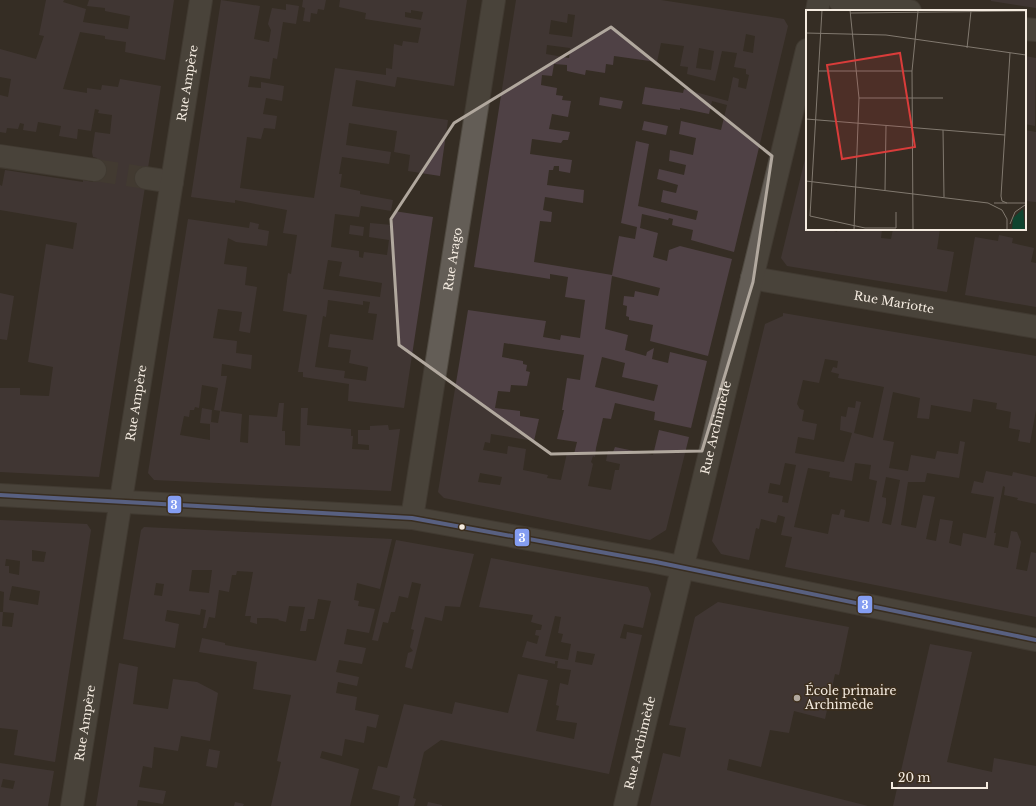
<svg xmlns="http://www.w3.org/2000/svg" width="1036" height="806" font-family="'Libre Baskerville',serif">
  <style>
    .building { fill: #4f4145; fill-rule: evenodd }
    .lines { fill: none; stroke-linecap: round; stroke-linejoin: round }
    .minor-tunnel { stroke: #524a40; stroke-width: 22; stroke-dasharray: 22 11; stroke-linecap: butt }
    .minor-casing { stroke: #4f4940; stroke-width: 24 }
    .minor { stroke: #635d56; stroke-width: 22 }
    .bus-1-casing { stroke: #3c2e1d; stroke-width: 7 }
    .bus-1 { stroke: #849df1; stroke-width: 4 }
    .marked { fill: none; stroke: #b1a89e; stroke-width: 3; stroke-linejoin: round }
    .bus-dot { fill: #f4ebe0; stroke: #3c2e1d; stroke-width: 1.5 }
    .poi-dot { fill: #b1a89e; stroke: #3c2e1d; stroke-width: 1.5 }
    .labels { text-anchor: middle; stroke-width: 3; stroke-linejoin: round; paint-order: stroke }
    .street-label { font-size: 12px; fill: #f4ebe0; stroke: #3c2e1d }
    .poi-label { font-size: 12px; fill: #f4ebe0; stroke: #3c2e1d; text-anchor: start }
    .inset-road { fill: none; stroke: #81796f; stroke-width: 1 }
    .view { fill: #d93c3a; fill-opacity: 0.15; stroke: #d93c3a; stroke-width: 2 }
    .inset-edge { fill: none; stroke: #f4ebe0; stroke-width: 2 }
    .line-badge { stroke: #3c2e1d; stroke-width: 1.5 }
    .badge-label { font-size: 11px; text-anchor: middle; font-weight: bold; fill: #fff }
  </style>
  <rect width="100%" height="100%" fill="#352d24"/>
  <!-- building -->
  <path class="building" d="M46 0H64L63 2 86 9 83 22 128 29 130 16 105 11V8L87 6 89 0H174L165 60 125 52 126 42 105 39V36L80 32 63 89 87 93V88L101 90 102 85 118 87 120 79 161 86 99 477 0 472V388H20V395L49 396 53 367 28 362 46 244 73 249 77 223 0 210V185L2 186 5 170 83 182V180L93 182 97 158 93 157 92 152 95 132 110 134 112 115 98 113 99 110 95 109 91 131 78 129 77 139 59 136 61 126 38 122 36 132 23 130 24 124 20 123 18 129 7 128 6 133 0 132V95L8 97 11 79 0 77V49L36 59 44 36 39 35Z
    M221 0 260 6 254 39 269 42 271 30 268 24 272 8 286 10V4L299 6 296 24 283 22 277 59 273 58 270 79 250 76 248 87 261 88V82L284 86 282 101 266 98 263 114 277 116 275 129 264 128 261 139 247 137 240 188 314 198 335 68 386 75V68L392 69 394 44 402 46 403 41 418 43 421 28 365 19 366 13 339 7 340 0H467L454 86 397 77 395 87 356 80 352 106 448 120 440 176 408 171 410 155 394 152 397 131 349 123 346 145 391 152 389 164 342 157 339 174H342L340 187 360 191V194L393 200 391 211 361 206 359 217 335 214 331 247 359 251V257L363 258 364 252 387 255 389 240 369 237 370 223 392 225 394 211 433 217 404 408 348 401 349 384 303 377V372H298L307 315 283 311 288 273 291 274 297 235 283 233 287 210 235 200V203L191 197ZM411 10 423 12 421 20 405 17V12L411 13ZM328 260 342 262 339 276 382 283 380 297 323 289ZM328 300 363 305V301L370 302 368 313 377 314 373 340 330 334 328 347 351 350 349 363 368 367 366 381 344 378 345 371 315 367 323 316 326 317Z
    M303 0H326L324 10 318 9 317 14 311 13 310 22 303 21 305 8 302 7Z
    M516 0H661L784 19 788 26 734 252 691 240 693 230 672 225 673 219 669 218 668 220 642 214 640 228 658 233 653 257 667 261 669 250 680 246 732 259 708 356 650 341 653 325 629 320V317L626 316 627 306 623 305 624 296 634 297 635 291 658 296 660 288 612 276 605 329 628 335 625 350 646 356 647 352 654 348 652 359 668 363 670 352 707 361 691 428 654 420 655 412 615 403 611 419 603 418 596 448 595 457 593 456 591 462 593 464 588 486 611 490 615 470H619L620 464 606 461 608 451 613 452 615 447 653 455 659 430 689 437 666 530 650 540 444 498 438 492 468 310 546 321 543 337 560 340 561 335 580 338 585 300 565 297 568 277 550 274V279L474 267ZM568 14 575 15 572 37 549 34 551 20 567 23ZM746 34 755 36 753 53 743 51ZM661 43 684 46 680 66 688 67 687 74 715 81 722 51 737 53 734 67 746 69V74L749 75 746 89 738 87 739 79 733 77 728 101 684 89 683 93 645 87 642 104 680 110V108L709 114 712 101 727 105 721 130 681 121 679 134 696 138 693 155 670 150 669 161 686 165 684 175 659 169 657 179 678 185 676 193 663 190 661 202 698 211 696 220 638 206 649 144 636 141 621 223 637 227 635 239 619 236 612 275 534 262 540 221 551 222 552 212 543 210 545 197 583 203 584 190 547 185 549 170H553L554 166H559V171L570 173 572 160 530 154 532 139 561 143 563 140H568L570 132 549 129 552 114 568 117 571 101 562 100 563 96 556 95 557 88 541 85 542 75 552 76 554 64 567 65V71L585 75 586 70 605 73 606 64 613 65 614 56 657 62ZM547 45 570 48 569 58 546 54ZM699 48 714 51 711 70 696 68ZM504 343 584 355 580 380 567 378 562 410H564L557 439 577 442 574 454 567 453 561 480 547 478 548 475 523 470 526 449 508 446 507 454 483 450 485 442 490 443 491 434 534 441 539 419 520 416V411L495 408 498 391 510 392 511 385 527 386 530 372 526 371 527 365 523 364V361L502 357ZM602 357 625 363 622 377 658 385 654 401 595 387ZM480 473 502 477 500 485 478 482Z
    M991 0H1036V8L991 1Z
    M1025 56 1036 58 1035 126 1025 124 1027 98H1025Z
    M600 97 623 101 621 109 599 105Z
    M644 121 668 126 666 135 642 130Z
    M1025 130 1036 132V202L1025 201Z
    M806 155 807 229H828L837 232 838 229H882L881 238 891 239 893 229H940L937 249 954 252 947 292 787 266 781 258Z
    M188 219 249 228 250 222 259 224 258 229 269 231 267 246 236 242 228 238 224 264 247 267 245 285 257 287 250 333 239 331 242 312 218 309 213 338 237 341 236 353 252 355 251 369 222 364 221 376H227L221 411 214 410 218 388 202 385 199 408 195 407 194 410H190L189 417 184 416 180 435 210 440V424L200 423 202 408 212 410 211 422 218 423 220 411 242 414 240 442 248 443 249 415 277 417 279 403H284L282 431H285V445L300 446 301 408H308L307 425 351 429V436H353L352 449 369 450V445L358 444V430H370V426L388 425 389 430 400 429 391 491 154 480 148 473Z
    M350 225 364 227 363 236 349 234Z
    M999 235 1013 238 1012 243 1034 248 1031 262 1036 263V307L965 295 975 237 998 241Z
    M0 293 14 296 7 340 0 339Z
    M783 313 1036 356V410L1030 443 1018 441 1020 430 1009 428 1011 412 996 409 997 403 973 399 971 412 931 405 929 419 917 418 920 398 893 392 883 440 894 442 889 468 908 471 911 455 935 459 937 451 958 454 960 441 965 442 959 478 927 473 925 482H908L901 525 916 528 923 495 935 497 926 539 936 541 940 519 953 521 949 543 961 546 963 533 986 538 994 497 971 493 974 481 983 483 986 471 1012 476 1013 472 1036 477V504L1017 500 1018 498 1004 495 1005 487 1003 486 994 533H996L994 545 1008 548 1011 531 1017 532 1021 542 1016 569 1027 571 1031 552 1036 553V617L785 567 792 537 781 535 785 517 778 515 776 523 761 519 759 529 756 528 749 560 721 554 712 541 765 324 783 316ZM825 359 838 361 837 368 833 367 831 372 839 374 838 378 884 387 873 438 854 433 861 402 856 401 855 408 848 407 846 417 841 416 840 430 852 433 844 462 795 453 798 437 814 440 817 424 802 421 804 410 800 409 797 404 803 380 819 383ZM785 463 796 465 788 503 782 502 783 496 768 493 770 483 780 485ZM855 463 871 465 869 479 877 481 869 522 844 517 845 510 841 509 839 515 832 514 828 534 794 527 808 468 830 472 829 477 852 481ZM886 477 900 480 891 525 882 523 886 504V498L882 497Z
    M0 520 87 524 91 530 55 762 14 755 18 730 0 728V612H3L2 626 12 627 14 613 3 612 4 592 0 591ZM32 550 46 552 44 562 32 561ZM6 559 20 561 19 575 9 573V566H5ZM12 586 40 591 38 605 9 600Z
    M144 527 392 539 380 589 357 583 354 600 359 601 358 606 375 609 369 633 347 629 344 644 366 648 362 664 339 660 336 672 359 677 357 686 338 682 336 693 357 697 355 710 379 715 376 728 367 726 364 743 345 739 342 756 322 751 320 758 359 769 350 806H271L281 762 277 761 291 695 253 689 257 662 199 652 202 638 225 643V645L316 661 331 601 318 599 314 619H308L306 631H300L305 607 289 606 286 622 278 620 279 619 267 618H257V624L250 622 251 616H245L253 572 237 571 236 575H232L229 592 219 590 215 618 209 617 206 628H203L206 610 201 609 200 615 167 610 165 621 179 624 175 648 123 639 141 530ZM192 570H212L209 593 189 591ZM156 583 164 584 162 596 154 595Z
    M396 540 474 554 460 607 445 606 442 621 425 617 412 669 405 667 408 653 413 651 410 647 414 630 411 629 421 584 412 582 408 598 399 596 395 612H391L388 623 383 622 378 641 372 640Z
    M491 558 648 587 651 594 643 628 624 624 620 638 626 639 627 632 642 635 609 774 441 740 424 752 413 798 416 799 414 806H398L400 796 372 789 378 766 387 768 404 704 452 714 455 702 508 713 518 674 548 680 536 731 574 739 577 723 556 720 559 706 556 705 560 683 568 685 571 670 557 668 558 661H555V664L522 657 527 641 537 644 539 636 535 635 536 630H541L542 625 531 622 533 615 479 607ZM555 616 561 617 558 633 563 634 561 642 571 644 568 660 545 656ZM577 651 595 654 592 665 575 662Z
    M718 602 849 627 839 675 835 674 825 719 794 711 789 733 770 730 761 767 729 759 727 770 868 806H650L663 753 680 757 686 728 669 725 695 617Z
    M930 644 972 652 947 762 992 772 994 758 1036 766V806H893Z
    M119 663 138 667 133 704 168 709 173 679 197 682 218 693 210 741 181 736 178 751 154 747 152 768 143 766 139 787 166 791 163 804 138 800 137 806H96Z
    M209 749 220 751 217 768 206 766Z
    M0 763 54 771 48 806H0ZM3 779 15 781 13 789 1 787Z
    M235 802 244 804 243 806H234Z
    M428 802 442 805V806H427Z"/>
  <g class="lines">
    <!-- minor-tunnel -->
    <path class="minor-tunnel" d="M95 170 146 178"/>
    <!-- minor casing -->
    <g class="minor-casing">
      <g id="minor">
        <path d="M839 0 910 11"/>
        <path d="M817 11 819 0"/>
        <path d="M1025 29 1036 30"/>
        <path d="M0 156 95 170"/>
        <path d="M146 178 172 182"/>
        <path id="s1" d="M752 278 1036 327"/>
        <path d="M0 495 412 518 656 562 1036 640"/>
        <path id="s2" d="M412 518 494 0"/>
        <path id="s3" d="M72 806 201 0"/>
        <path id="s4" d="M625 806 807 50"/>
      </g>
    </g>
    <!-- minor -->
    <use href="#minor" class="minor"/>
    <!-- bus-1 casing -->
    <g class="bus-1-casing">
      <path id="bus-1" d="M0 495 412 518 656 562 1036 640"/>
    </g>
    <!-- bus-1 -->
    <use href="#bus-1" class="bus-1"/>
  </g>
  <!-- marked area -->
  <path d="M0 0H1036V806H0ZM611 27 772 156 753 282 702 451 551 454 399 345 391 219 454 123Z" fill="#352d24" fill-opacity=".55" fill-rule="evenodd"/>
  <path class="marked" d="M611 27 772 156 753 282 702 451 551 454 399 345 391 219 454 123Z"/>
  <!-- markers -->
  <circle class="bus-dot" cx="462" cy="527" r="3.5"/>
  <circle class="poi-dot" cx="797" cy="698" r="4"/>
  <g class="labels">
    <!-- street labels -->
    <g class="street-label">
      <text dy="4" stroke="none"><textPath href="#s3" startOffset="732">Rue Ampère</textPath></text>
      <text dy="4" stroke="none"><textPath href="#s2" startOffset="262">Rue Arago</textPath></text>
      <text dy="4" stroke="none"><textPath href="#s1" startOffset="144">Rue Mariotte</textPath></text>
      <text dy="4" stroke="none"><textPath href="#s3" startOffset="408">Rue Ampère</textPath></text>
      <text dy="4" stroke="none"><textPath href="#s4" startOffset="389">Rue Archimède</textPath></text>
      <text dy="4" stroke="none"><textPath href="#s3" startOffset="84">Rue Ampère</textPath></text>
      <text dy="4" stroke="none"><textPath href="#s4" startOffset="65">Rue Archimède</textPath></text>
    </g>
    <!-- poi labels -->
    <g class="poi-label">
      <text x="805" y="695">École primaire<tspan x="805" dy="14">Archimède</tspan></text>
    </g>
  </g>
  <!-- overview -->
  <g transform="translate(806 10)">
    <rect width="220" height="220" fill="#352d24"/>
    <path d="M217 199 219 220H206L207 208Z" fill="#0f442f"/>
    <path class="inset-road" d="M16 0 4 206 59 218H90V202M44 0 53 88 48 220M44 3 220 1M0 23 80 25 220 45M161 38 165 1M12 61H106M53 88H137M0 109 199 125M137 120 138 187M0 171 182 193 196 200 201 209V220M79 180 80 116M188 193H220M201 193 196 191 195 186 204 43M204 214 209 202 219 195M107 220 106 61 112 1"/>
    <path class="view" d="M94 43 109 137 36 149 21 55Z"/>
    <rect width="220" height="220" class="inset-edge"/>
  </g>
  <g class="line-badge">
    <rect x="167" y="495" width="15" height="19" rx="4" fill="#849df1"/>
    <rect x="514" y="528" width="16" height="19" rx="4" fill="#849df1"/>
    <rect x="857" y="595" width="16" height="19" rx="4" fill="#849df1"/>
  </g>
  <g class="badge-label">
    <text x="174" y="509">3</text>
    <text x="522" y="542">3</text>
    <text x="865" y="609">3</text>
  </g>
  <!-- scale -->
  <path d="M892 782v6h95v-6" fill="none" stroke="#f4ebe0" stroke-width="2"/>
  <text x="898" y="782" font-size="12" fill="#f4ebe0" stroke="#3c2e1d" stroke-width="3" paint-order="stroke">20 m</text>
</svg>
